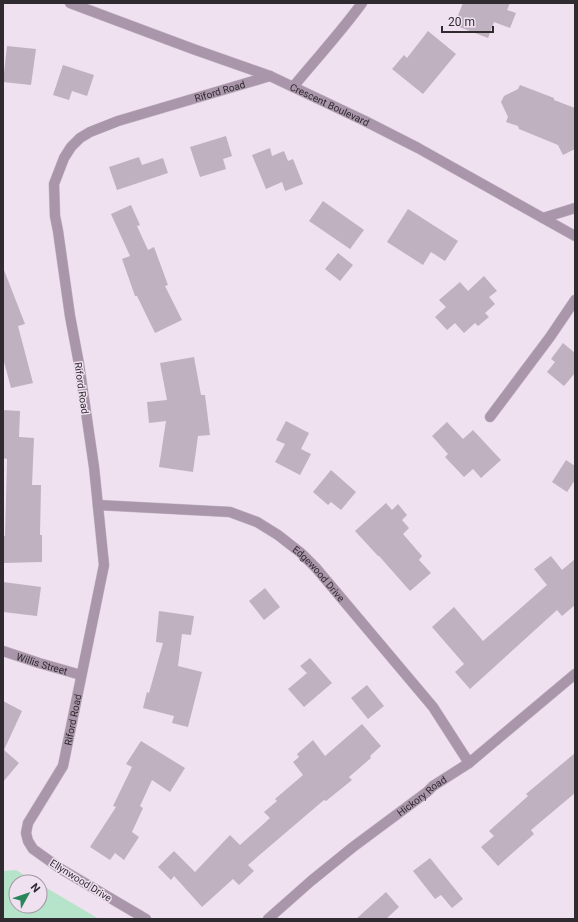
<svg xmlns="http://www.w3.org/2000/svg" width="578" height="922" font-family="Roboto,sans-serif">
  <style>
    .green { fill: #b6e4ca }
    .building { fill: #bfb1bf }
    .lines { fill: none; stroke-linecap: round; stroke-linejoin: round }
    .minor-casing { stroke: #cabdca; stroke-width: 11 }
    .minor { stroke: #aa96aa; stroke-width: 10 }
    .labels { text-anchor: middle; stroke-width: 3; stroke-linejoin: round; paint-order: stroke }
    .street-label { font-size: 10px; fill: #302b31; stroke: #f0e1f0 }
  </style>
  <rect width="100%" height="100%" fill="#f0e1f0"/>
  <!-- green -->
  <path class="green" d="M16 870 36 882H16V906H40V884L99 919H3V871Z"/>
  <!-- building -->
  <path class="building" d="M463 3H510L507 10 516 13 510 28 494 22 488 38 454 25Z
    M428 31 456 54 423 94 392 69 404 55 407 58Z
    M7 46 36 49 31 85 3 82Z
    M63 65 94 75 87 96 72 91 69 100 53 95Z
    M520 85 554 98V100L575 108V149L563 155 558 145 519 129 518 126 506 122 508 117 501 102 504 96 518 89Z
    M226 136 232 156 223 159 226 169 200 177 190 147Z
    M270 148 272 156 284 151 288 161 293 159 303 184 285 191 282 182 266 189 252 155Z
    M139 157 142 165 163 158 168 173 117 190 109 167Z
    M323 201 364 230 350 249 309 221Z
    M131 205 140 225 137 226 148 250 154 247 168 285 165 286 182 320 155 333 137 296H135L122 259 130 256 111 214Z
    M408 209 458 241 445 261 431 252 423 265 387 242Z
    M338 253 353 265 340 281 325 269Z
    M3 270H4L25 324 18 326 33 383 11 388 3 358Z
    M484 276 497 291 489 297 495 304 485 313 489 317 478 326 475 323 464 333 455 323 447 330 435 317 446 307 439 300 460 282 468 291Z
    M563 343 575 353V373L564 386 547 372 555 362 551 359Z
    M194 357 201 395H205L210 435 198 436 193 472 159 467 166 421 149 423 147 402 167 400 160 363Z
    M3 410 20 411 19 437 34 438 32 485H41L40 535H42V562L3 563V536H5L7 459 3 458Z
    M286 421 309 433 301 449 311 454 300 475 275 462 285 444 276 440Z
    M447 422 463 439 473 430 501 460 481 478 473 469 464 477 445 457 448 454 432 436Z
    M566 460 575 466V480L567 492 552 482Z
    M331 470 356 492 341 510 331 502 328 505 313 492Z
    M386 503 392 510 398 504 407 515 402 520 409 528 403 534 422 556 419 560 431 573 410 591 379 556H378L355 531Z
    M551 556 562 570 575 559V605L562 616 557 610 470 689 455 672 464 664 432 627 454 607 483 641 547 585 534 569Z
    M3 582 41 587 37 616 3 612Z
    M265 588 280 607 264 620 249 601Z
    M159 611 194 616 191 635 182 634 178 666 202 672 188 727 172 723 174 716 143 708 147 692 149 693 163 643 156 642Z
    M310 658 332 683 304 707 288 689 307 673 300 666Z
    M367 685 384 706 368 719 351 698Z
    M3 701 22 711 4 750 19 763 3 782Z
    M362 724 381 746 370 756 371 758 349 777 352 780 326 801 324 800 248 865 254 871 239 885 233 879 202 907 174 876 171 880 158 867 174 851 195 872 230 835 240 845 270 818 264 812 277 801 275 799 303 775 293 762 299 757 297 754 313 740 325 756Z
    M141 741 185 768 170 792 152 780 140 806 143 808 132 832 139 837 124 860 115 853 110 860 90 847 116 807 113 806 132 767 126 764Z
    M575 753V793L531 830 534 834 498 866 481 847 494 836 489 831 528 796 526 794Z
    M430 858 463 899 452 908 441 895 435 899 413 871Z
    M386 892 399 907 386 919H356Z"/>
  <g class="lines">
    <!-- minor casing -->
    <g class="minor-casing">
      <g id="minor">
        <path id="s1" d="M70 3 193 49 270 76 365 121 418 148 575 236"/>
        <path d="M293 87C316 59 341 32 362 3"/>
        <path d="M543 218 575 208"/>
        <path d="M490 417 550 337 575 300"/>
        <path id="s2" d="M98 505 230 512 257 522 278 535 301 553 316 568 433 707 469 763"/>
        <path id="s3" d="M3 651 39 663 81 675"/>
        <path id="s4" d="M146 919 61 869 33 849 28 841 26 833 28 823 63 766 104 565 94 467 79 364 70 316 58 231 55 216 54 184 64 158 71 147 80 138 90 132 118 121 270 76"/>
        <path id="s5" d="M268 919 311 881 353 847 427 792 433 786 469 763 575 674"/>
      </g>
    </g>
    <!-- minor -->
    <use href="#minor" class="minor"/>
  </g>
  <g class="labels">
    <!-- street labels -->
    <g class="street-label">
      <text dy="4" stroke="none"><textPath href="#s4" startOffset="1019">Riford Road</textPath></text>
      <text dy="4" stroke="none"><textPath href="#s1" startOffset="279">Crescent Boulevard</textPath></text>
      <text transform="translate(82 388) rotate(82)" y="4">Riford Road</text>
      <text dy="4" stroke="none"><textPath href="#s2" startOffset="242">Edgewood Drive</textPath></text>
      <text dy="4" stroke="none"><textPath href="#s3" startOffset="41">Willis Street</textPath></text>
      <text dy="4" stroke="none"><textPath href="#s4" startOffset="275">Riford Road</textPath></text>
      <text dy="4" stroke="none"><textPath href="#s5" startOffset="197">Hickory Road</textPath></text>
      <text transform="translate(81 880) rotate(32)" y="4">Ellynwood Drive</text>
    </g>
  </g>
  <!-- border -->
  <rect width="578" height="922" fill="none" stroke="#302b31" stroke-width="8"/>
  <!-- north arrow -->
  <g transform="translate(28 894) rotate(50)"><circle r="19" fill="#f0e1f0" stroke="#a398a4"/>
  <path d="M0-3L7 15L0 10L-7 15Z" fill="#2b865c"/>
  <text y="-6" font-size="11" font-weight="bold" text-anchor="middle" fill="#302b31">N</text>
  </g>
  <!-- scale -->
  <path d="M442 26v6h51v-6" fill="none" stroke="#302b31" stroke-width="2"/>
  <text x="448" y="26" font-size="12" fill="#302b31" stroke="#f0e1f0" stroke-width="3" paint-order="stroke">20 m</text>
</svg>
